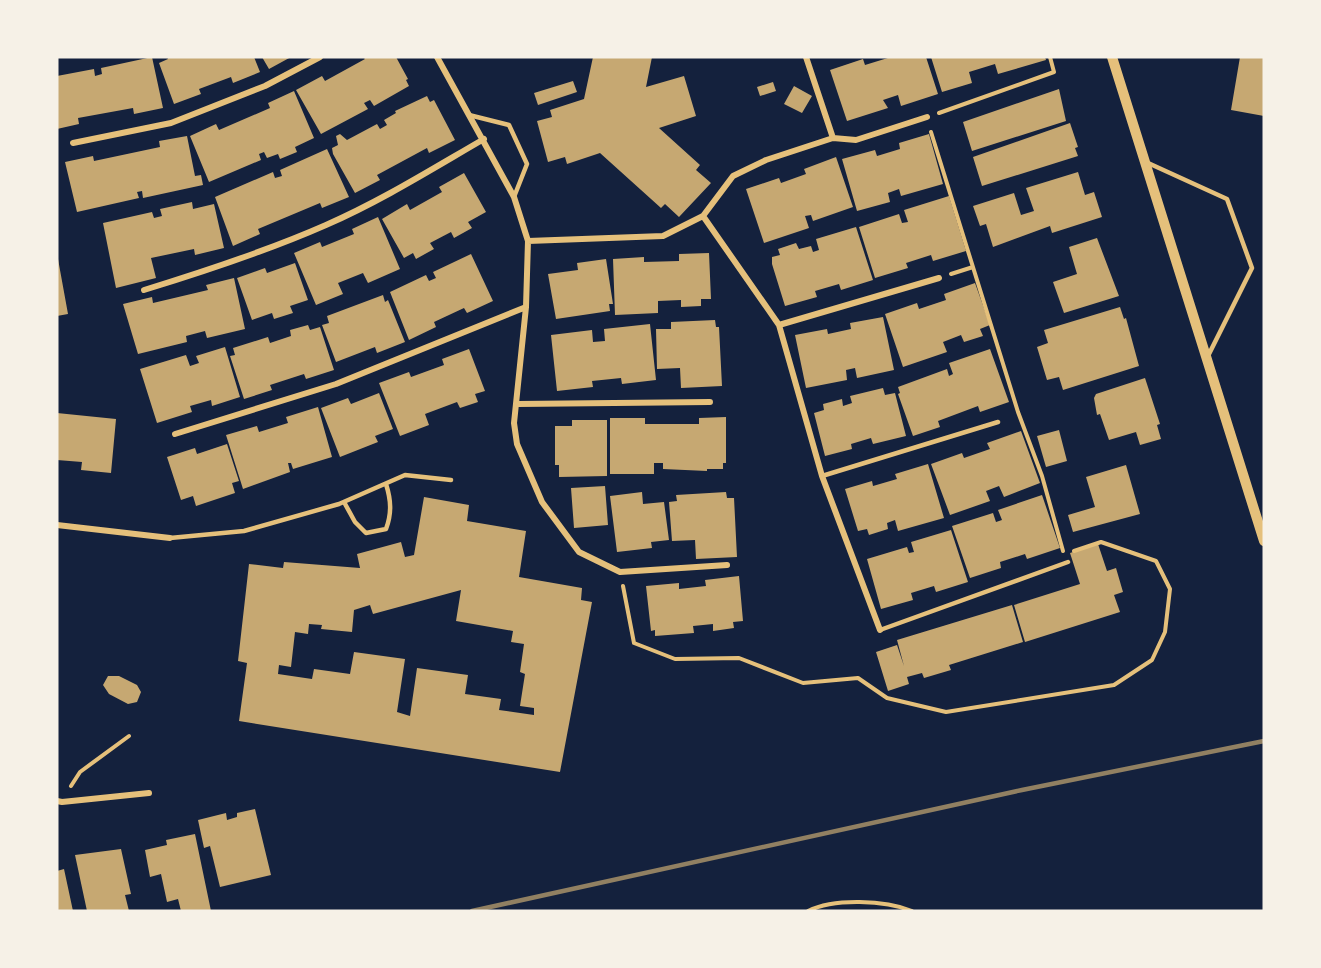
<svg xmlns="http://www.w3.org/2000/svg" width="1321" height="968" font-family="'Space Grotesk',sans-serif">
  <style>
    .building { fill: #c6a872; fill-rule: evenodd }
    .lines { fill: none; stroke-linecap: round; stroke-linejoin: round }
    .path { stroke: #e5c07b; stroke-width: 4 }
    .service { stroke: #e5c07b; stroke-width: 4.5 }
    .minor { stroke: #e5c07b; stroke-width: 6 }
    .tertiary { stroke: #e5c07b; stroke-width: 10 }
    .rail { stroke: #918062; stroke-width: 4.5 }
  </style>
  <rect width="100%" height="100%" fill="#14213d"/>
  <!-- building -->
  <path class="building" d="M152 57 163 108 134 114 133 108 78 118 79 124 57 129V76L94 69 95 76 102 74 101 68Z
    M167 57H254L260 72 233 83 231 77 199 89 201 94 174 104 159 63 168 59Z
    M262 57H291L269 69Z
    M363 57H396L408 79 406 80 409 86 374 106 370 100 364 103 368 109 321 134 296 90 322 76 325 81 365 59Z
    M593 57H652L646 87 684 76 696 116 659 128 700 165 696 170 711 183 679 217 665 204 661 208 600 153 567 164 565 157 548 162 537 121 552 117 550 110 584 99Z
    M891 57H926L938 94 901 106 898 95 883 100 888 108 847 121 830 70 863 59 865 65Z
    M931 57H1045L1046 60 998 74 995 64 969 72 972 83 942 92Z
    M1240 57H1264V116L1231 110Z
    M573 81 577 92 538 105 534 93Z
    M773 82 776 91 760 96 757 87Z
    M794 86 812 96 802 113 784 104Z
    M1059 89 1066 121 972 151 963 122Z
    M294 91 314 138 295 147 297 152 280 159 278 154 267 158 264 152 259 154 261 160 209 182 190 136 216 124 219 130 270 108 268 103Z
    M427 96 430 102 434 100 455 140 429 153 427 148 377 175 380 180 355 193 333 154 332 148 338 145 336 136 340 134 347 140 377 124 380 129 387 125 384 120 396 113 395 111Z
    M1070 123 1078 147 1075 148 1078 156 982 186 973 157Z
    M929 134 943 184 901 196 899 189 888 193 890 202 857 211 842 159 875 150 877 156 900 149 899 143Z
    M187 136 195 176 201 175 203 185 143 198 142 191 137 192 139 198 77 212 65 162 93 156 94 161 160 147 159 141Z
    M327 149 349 197 322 208 320 203 258 229 260 234 233 246 215 197 273 172 275 178 282 176 280 170Z
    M836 157 853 207 813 221 811 215 805 216 809 228 764 243 746 189 779 178 781 183 806 174 804 169Z
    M1078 172 1085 195 1094 192 1102 217 1052 233 1050 226 993 247 986 224 980 226 973 206 1014 193 1021 215 1034 211 1026 188Z
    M464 173 486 212 468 222 472 228 454 238 451 232 430 243 434 249 416 259 413 253 404 258 382 219 407 204 410 210 442 192 439 187Z
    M949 196 966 251 933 261 931 255 906 263 908 268 875 278 859 227 899 214 902 223 908 222 904 210Z
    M192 202 193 209 214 204 224 248 195 255 194 249 151 258 156 278 116 288 103 223 152 212 154 218 162 216 160 209Z
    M378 217 400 269 368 283 363 273 338 283 343 294 316 305 294 253 320 242 322 247 354 234 352 229Z
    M856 227 873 280 841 290 839 284 815 291 817 297 785 306 772 264V257L780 255 778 249 796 243 799 249 811 246 813 252 819 250 816 239Z
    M1097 238 1119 296 1064 313 1053 282 1077 274 1069 247Z
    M709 253 711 299H701V306L681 307V300L658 301V313L615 315 613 259 644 257V262L679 261V254Z
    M471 254 493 301 467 313 464 308 434 322 436 327 409 340 390 292 426 275 429 281 436 278 433 272Z
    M58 259 68 314 57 316V260Z
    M606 259 613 304H609L610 311 556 319 548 274 578 270 577 263Z
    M295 263 308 300 290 306 293 313 274 319 272 313 252 320 237 278 265 268 267 273Z
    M234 278 245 329 207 338 205 331 186 336 187 342 138 354 123 304 152 297 153 303 208 290 206 285Z
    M975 283 990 325 980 329 983 336 964 342 961 335 943 342 947 352 903 367 885 314 917 303 919 309 946 300 944 294Z
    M383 295 385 302 388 300 405 342 377 353 375 347 336 362 322 325 329 323 327 316Z
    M1120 307 1124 319 1126 318 1139 366 1063 390 1059 377 1047 380 1037 347 1048 343 1044 330Z
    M883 317 894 370 857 378 855 368 846 370 847 380 806 388 795 335 827 329 828 334 851 329 850 323Z
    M715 320 716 327H719L722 386 681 388 680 368 657 369 656 329H671V322Z
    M650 324 656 380 622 384 621 378 592 381 593 387 557 391 551 335 592 330 593 342 605 341 604 329Z
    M308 325 310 330 320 327 334 370 306 379 304 374 270 385 272 390 244 399 230 356 235 355 233 348 268 337 270 343 291 336 290 330Z
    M225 347 240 397 212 406 211 400 190 406 192 412 157 423 140 369 186 355 190 366 199 363 196 356Z
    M469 349 485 391 475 394 478 402 460 408 457 402 425 414 429 425 400 436 379 383 409 372 411 377 444 365 442 359Z
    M990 349 1009 402 980 412 978 406 938 421 940 427 913 436 898 394 900 393 898 387 947 369 949 376 953 374 949 363Z
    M1145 378 1160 424 1157 425 1161 439 1140 445 1136 432 1109 440 1100 414 1097 415 1094 398 1096 394Z
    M883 388 885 395 895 393 906 436 873 444 871 438 851 444 852 449 825 456 814 413 824 410 823 404 842 399 843 406 852 403 850 396Z
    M379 393 393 429 375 436 378 442 340 457 321 408 348 398 351 404Z
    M318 407 332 457 293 469 291 463H288L290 472 243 489 226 435 257 426 259 432 288 423 286 417Z
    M57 413 116 419 111 473 81 470 82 462 57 460Z
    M726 417V463H723V469H707V471L663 469V463H654V474H610V418H645V424H699V418Z
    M572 420H607V476L559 477V465H555V426H572Z
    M1059 430 1067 461 1046 467 1037 436Z
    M1021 431 1040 483 1004 497 999 486 986 491 990 501 950 515 931 464 962 453 964 458 990 449 987 443Z
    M227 444 239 481 232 483 235 493 196 506 193 496 181 500 167 457 195 448 197 454Z
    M928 464 944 518 898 531 895 520 887 523 888 529 869 535 867 529 858 531 845 489 872 481 873 486 897 479 895 474Z
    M1126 465 1140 514 1073 532 1068 515 1095 507 1086 477Z
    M605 486 608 525 574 528 571 488Z
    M642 492 643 504 664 502 669 540 651 542 652 548 617 552 610 496Z
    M726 492 727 498H734L737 557 696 559 695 540 672 541 669 502 677 501 676 495Z
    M1042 495 1060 548 1027 559 1025 554 1000 562 1001 568 970 578 952 526 993 513 996 522 1002 520 998 510Z
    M424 497 469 505 467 521 526 531 519 577 582 588 581 600 592 602 560 772 239 721 247 663 238 661 249 564 283 568 284 562 360 568 357 554 401 542 405 557 414 555ZM461 590 456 621 513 631 511 642 524 644 520 672 525 674 520 706 534 708V715L499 710 501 699 465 694 468 675 417 668 410 716 397 712 405 659 354 652 350 674 314 669 312 679 278 674 279 665 291 667 295 632 308 634 309 624 322 625 321 629 352 632 354 610 370 605 373 614Z
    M951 530 968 582 936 592 934 586 911 593 913 600 881 609 867 559 907 547 909 553 914 552 911 542Z
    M1098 544 1107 571 1116 568 1123 592 1114 595 1120 612 1025 642 1014 605 1080 584 1070 553Z
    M739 576 743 621 733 622 734 628 713 631V624L693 626 694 633 655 636V630L651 631 646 586 679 583V589L706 586 705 580Z
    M1012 605 1023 642 949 665 951 670 924 678 922 673 907 677 909 684 888 691 876 652 897 645 904 666 897 640Z
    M108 676H119L137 685 141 692 137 702 128 704 109 694 103 685Z
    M255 809 271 875 220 887 210 846 204 848 198 820 226 813 227 820 237 817V813Z
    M195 834 211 911H181L178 899 167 902 161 874 150 877 145 850 167 845 166 840Z
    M121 849 131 894 125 895 129 911H87L75 855Z
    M64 869 73 911H57V871Z"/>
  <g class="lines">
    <!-- path -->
    <path class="path" d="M939 113 1054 72 1050 57
      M931 132 1018 412 1042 476 1063 551
      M951 274 973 267
      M623 586 634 643 675 659 739 658 803 683 858 678 887 698 946 712 1114 685 1152 660 1165 632 1170 589 1156 561 1101 542 1074 551
      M71 786 80 772 129 736
      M808 911C834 898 885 900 912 911"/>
    <!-- service -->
    <path class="service" d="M469 115 509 125 527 164 514 197
      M1148 163 1227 199 1252 268 1208 356
      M822 476 998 422
      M344 502 355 522 366 533 386 529C392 513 391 500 386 484
      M170 538 244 531 339 504 405 475 451 480
      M880 630 1068 562"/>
    <!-- minor -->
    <path class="minor" d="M437 57 514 197 528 241 526 307 514 423 517 444 542 502 579 552 620 572 727 565
      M806 57 833 138 766 160 733 176 703 216 779 325 822 476 880 630
      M833 138 856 140 927 117
      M73 143 171 123 265 86 320 57
      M528 241 663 236 703 216
      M144 290C206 271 267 251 326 225 381 201 432 169 484 139
      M779 325 939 278
      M518 404 710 402
      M175 434 336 384 526 307
      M57 525 170 538
      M57 801 62 802 149 793"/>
    <!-- tertiary -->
    <path class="tertiary" d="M1112 57 1264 541"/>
    <!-- rail -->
    <path class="rail" d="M472 911 1022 790 1264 741"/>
  </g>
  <!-- border -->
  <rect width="1321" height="968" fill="none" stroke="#f6f1e7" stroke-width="117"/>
</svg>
